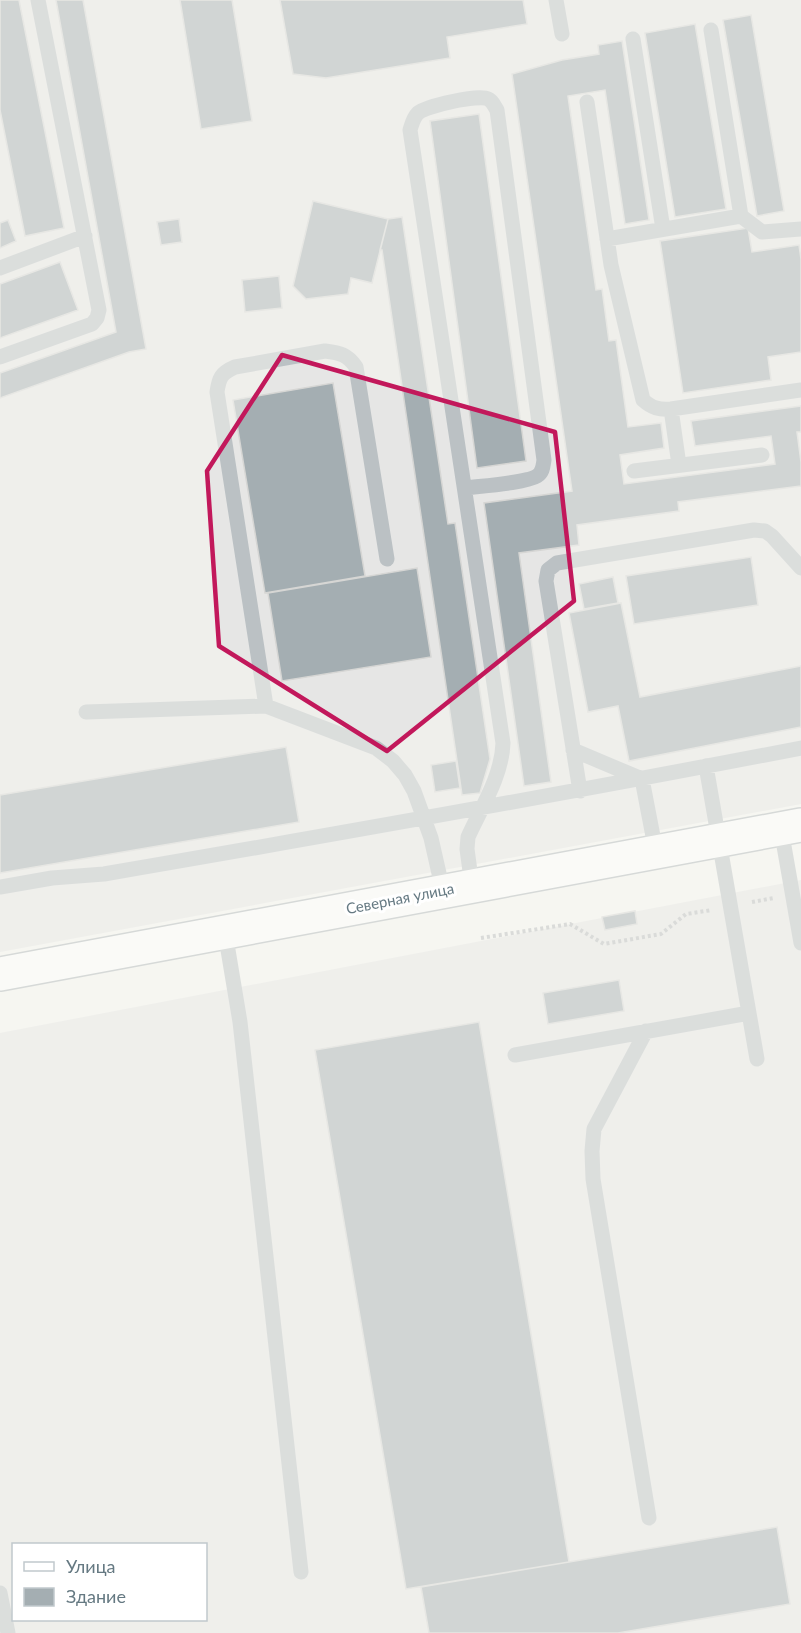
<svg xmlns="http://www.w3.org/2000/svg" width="801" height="1633" font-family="Lato,sans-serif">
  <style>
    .built { fill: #e6e6e5; fill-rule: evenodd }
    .building { fill: #a4aeb2; stroke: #d6d6d4; stroke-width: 1.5 }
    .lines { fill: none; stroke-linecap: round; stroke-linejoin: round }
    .secondary-casing { stroke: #b0b7ba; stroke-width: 36 }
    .path { stroke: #b8bbbd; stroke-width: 4; stroke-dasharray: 3 3; stroke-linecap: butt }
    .lane { stroke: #bbc1c4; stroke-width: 15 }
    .secondary { stroke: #fff; stroke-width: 33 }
    .marked { fill: none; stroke: #c2185b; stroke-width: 4.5; stroke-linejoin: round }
    .labels { text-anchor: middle; stroke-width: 6; stroke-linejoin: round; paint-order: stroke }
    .street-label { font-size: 15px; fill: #657982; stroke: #fff }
  </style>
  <rect width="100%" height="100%" fill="#f5f5f1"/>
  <!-- built -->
  <path class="built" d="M0 0H801V804L0 952Z
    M801 880V1633H0V1033ZM14 1544H206V1620H14Z"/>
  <!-- building -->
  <path class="building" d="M0 0H19L64 228 25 236 0 110Z
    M56 0H83L146 349 129 352 0 398V373L116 332Z
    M180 0H232L252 121 201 129Z
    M280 0H523L527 24 447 37 450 58 326 78 293 74Z
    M751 15 784 211 757 216 723 20Z
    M695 24 726 209 675 217 645 33Z
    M622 41 649 220 625 224 605 90 568 96 596 290 602 289 609 341 616 340 628 427 661 423 664 448 620 455 624 484 775 464 771 436 695 446 691 421 801 406V432H797L801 462V486L678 502 679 511 577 525 579 545 519 553 551 782 524 786 484 503 572 491 512 74 562 60 599 54 598 45Z
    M479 114 526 461 477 468 430 121Z
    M313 201 388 219 372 283 351 278 348 294 306 299 293 286Z
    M402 217 448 524 455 523 490 759 480 793 462 795 382 250H380L388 219Z
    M179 219 182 242 161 245 157 222Z
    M8 220 16 241 0 248V223Z
    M748 228 752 252 799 245 801 259V352L768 357 771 380 683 393 660 241Z
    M60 262 78 310 0 338V284Z
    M279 276 282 308 245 312 242 280Z
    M333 383 365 576 265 593 233 400Z
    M751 557 758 605 634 624 626 576Z
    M417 568 431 657 282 681 268 593Z
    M613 577 618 603 584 609 579 584Z
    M621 603 640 697 801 666V727L629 761 618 706 588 712 569 613Z
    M286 747 299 822 0 873V795Z
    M456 761 460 788 435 792 431 765Z
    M635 911 637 924 605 930 602 917Z
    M619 980 624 1011 548 1024 543 993Z
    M479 1022 569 1562 406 1589 315 1050Z
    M777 1527 790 1604 618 1633H429L421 1587Z"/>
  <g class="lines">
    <!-- secondary casing -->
    <g class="secondary-casing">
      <path id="secondary" d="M0 974 801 825"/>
    </g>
    <!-- path -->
    <path class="path" d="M752 902 774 898
      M481 938 570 924 604 944 661 934 686 914 712 910"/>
    <!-- lane -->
    <path class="lane" d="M556 0 562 34
      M711 30 741 216 762 232 801 229
      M633 39 663 229
      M587 102 611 265 643 400C652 408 659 410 671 409L801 390
      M607 239 741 216
      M0 268 85 236
      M0 357 92 324 97 318 99 310 38 0
      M671 409 679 465
      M634 471 762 455
      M465 488C480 486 526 483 537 476 543 472 543 466 544 460L497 110C494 106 493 101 488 99 479 94 426 106 418 113 413 118 412 124 410 130L503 743C502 776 481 808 468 837L467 849 472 886
      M266 706 217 392C219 378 221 373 235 367L325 351C340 353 347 354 356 367L387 559
      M86 712 266 706 376 748 393 761 405 775 414 791 431 838 443 891
      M573 750 642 779 656 852
      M706 766 757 1059
      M580 791 546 581 548 570 557 563 754 530 765 531 772 536 801 568
      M781 829 801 943
      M0 887 52 878 104 874C337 834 569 793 801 748
      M225 932 240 1022 301 1572
      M646 1031 594 1129 592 1151 593 1179 649 1518
      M515 1055 749 1013
      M0 1593 8 1633"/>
    <!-- secondary -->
    <use href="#secondary" class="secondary"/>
  </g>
  <!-- marked area -->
  <path d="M0 0H801V1633H0ZM282 355 555 432 574 601 387 751 219 646 207 471Z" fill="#f5f5f1" fill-opacity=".55" fill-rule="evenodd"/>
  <path class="marked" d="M282 355 555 432 574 601 387 751 219 646 207 471Z"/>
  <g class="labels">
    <!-- street labels -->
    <g class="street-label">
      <text transform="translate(400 899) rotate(-11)" y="5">Северная улица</text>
    </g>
  </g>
  <!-- legend -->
  <rect x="12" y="1543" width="195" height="78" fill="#ffffff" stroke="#c1c9cd" stroke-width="1.5"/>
  <rect x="24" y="1562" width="30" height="9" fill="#ffffff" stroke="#c1c9cd" stroke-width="1.5"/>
  <text x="66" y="1573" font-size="18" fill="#657982">Улица</text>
  <rect x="24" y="1588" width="30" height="18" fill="#a4aeb2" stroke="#c1c9cd" stroke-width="1.5"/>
  <text x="66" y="1603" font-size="18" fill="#657982">Здание</text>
</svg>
